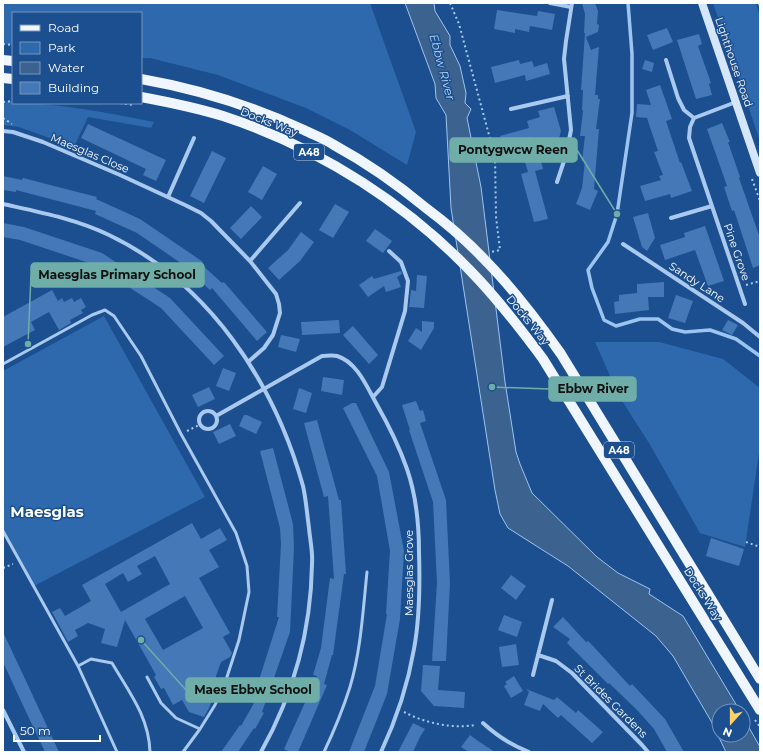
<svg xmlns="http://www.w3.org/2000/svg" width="763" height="755" font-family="Montserrat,sans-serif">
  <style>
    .green { fill: #2e69ad }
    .water { fill: #3c6290; stroke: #9cc4f0 }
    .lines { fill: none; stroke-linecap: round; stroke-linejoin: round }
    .stream { stroke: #9cc4f0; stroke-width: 3.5 }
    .building { fill: #4478b7; fill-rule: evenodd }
    .path { stroke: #a9c9ee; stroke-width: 2; stroke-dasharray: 2 3; stroke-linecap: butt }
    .lane { stroke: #a9c9ee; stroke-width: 3 }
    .street { stroke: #a9c9ee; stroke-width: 4 }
    .secondary { stroke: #d6e6fa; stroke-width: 8 }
    .primary { stroke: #f0f6ff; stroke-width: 10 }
    .labels { text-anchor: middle; stroke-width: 3; stroke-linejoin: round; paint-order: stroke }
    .shield { fill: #1b4f8f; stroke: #bbcadd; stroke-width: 1 }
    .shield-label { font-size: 10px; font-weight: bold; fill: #fff }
    .street-label { font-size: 11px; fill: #fff; stroke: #1b4f8f }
    .water-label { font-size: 12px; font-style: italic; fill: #b5d3f5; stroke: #1b4f8f }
    .district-label { font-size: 15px; font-weight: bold; fill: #fff; stroke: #1b4f8f }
    .leader { fill: none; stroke: #6fada8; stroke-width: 1.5 }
    .callout-dot { fill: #6fada8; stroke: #1b4f8f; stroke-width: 1.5 }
    .callout { fill: #6fada8; stroke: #6fada8; stroke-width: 1.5 }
    .callout-label { font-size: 12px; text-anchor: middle; font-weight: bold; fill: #111 }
  </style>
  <rect width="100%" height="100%" fill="#1b4f8f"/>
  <!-- green -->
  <path class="green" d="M3 3H370L416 132 407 165 350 130 306 108 218 75 150 58H141V13H13V45L3 44Z
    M713 3H756L760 17V141Z
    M13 101V103C61 103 107 113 154 122L151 128 88 117 74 147 19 127 3 125V102Z
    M104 316 205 497 32 587 3 531V371Z
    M595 342H659L723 359 760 388V446L745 547 700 533 649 443 619 396Z"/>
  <!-- water -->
  <path class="water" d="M405 3H434L435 11 450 36V45L460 66 466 93 465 103 471 109 467 118 481 187 505 382 516 452 520 464 532 493 597 557 618 573 650 589 649 594 683 616 740 711H719V735H743V717L760 747V752H726L711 721 673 656 656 636 568 566 508 528 500 514 495 490 451 208 446 115 436 98 435 84Z"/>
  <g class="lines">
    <!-- stream -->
    <path class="stream" d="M628 3 632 54V113L617 214 608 242 588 270 592 288 604 320 616 326 640 319H658L672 329 685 332 710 330 736 339 760 356"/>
  </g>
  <!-- building -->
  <path class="building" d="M582 3H595L598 11 597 24 599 25 598 32 586 37 591 50 599 47 595 95H598V99H600L596 129H599L594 189 598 191 590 210 576 204 582 188 585 161H582L585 136H580L583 111 582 110 583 90H581L585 33H584L585 14Z
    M497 10 537 16 538 11 555 14 552 30 530 26 529 32 515 29V33L494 29Z
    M667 28 673 42 653 50 647 35Z
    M699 34 702 44 698 46 711 83 709 84 712 95 696 99 677 40Z
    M519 60 520 64 532 61 534 67 547 63 550 74 526 81 525 75 495 83 491 67Z
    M645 60 654 63 652 72 642 69Z
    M660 85 672 119 666 121 680 163 681 162 692 191 671 198 670 194 645 201 640 186 661 180 659 176 663 175 654 152 658 151 647 118 636 117 637 104 651 105 646 90Z
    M554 107 561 131 558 142 534 137 543 169 535 171 548 219 534 222 521 174 528 172 520 146 504 150 500 136 529 128 527 121 540 117 538 111Z
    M722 123 730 142H728L740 177 739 178 760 238V265L753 268 734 210 732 211 724 187 727 186 707 129Z
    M88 124 166 160 156 181 143 175 146 169 81 138Z
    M212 151 226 158 204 203 190 196Z
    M263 166 277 174 262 200 248 192Z
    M3 176 22 180 23 178 97 197 96 199 140 219 203 262 201 264 222 283 224 282 267 332 257 341 212 288 210 290 196 277 198 275 137 233 95 214 96 211 16 190V192L3 190Z
    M335 204 349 212 333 238 319 230Z
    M251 206 262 217 241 239 230 228Z
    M648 213 655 238 647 251 642 247 633 217Z
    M3 223 24 227 102 253 170 298 224 356 214 365 161 308 95 265 20 240 3 237Z
    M705 226 724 281 708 286 695 250 665 260 660 245 685 237 684 233Z
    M375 229 392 241 383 253 366 241Z
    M301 232 314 242 300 261 279 280 268 268 288 250Z
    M401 271 402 274 397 277 401 287 386 292 384 286 368 297 359 285 372 276 374 279Z
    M417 275 427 276 424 308 409 307 411 290 416 291Z
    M664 282V297H648L649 310 615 314 614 302 619 301V295L637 293V284Z
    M52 290 58 301 62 298 64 302 72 298 74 302 81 298 86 307 81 310 83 313 70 320 71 323 59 330 49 312 31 322 35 330 3 347V317Z
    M676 295 693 301 685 323 668 318Z
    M339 320 340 333 302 335 301 322Z
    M728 320 738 325 732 335 722 330Z
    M422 321 434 322V328L421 350 408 341 416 328 422 332Z
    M353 326 378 355 369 364 343 335Z
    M281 335 300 339 296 352 278 347Z
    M223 368 236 373 229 391 216 386Z
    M323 377 344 380 342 395 321 391Z
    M209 387 215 399 198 407 192 395Z
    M299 388 312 393 306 413 293 409Z
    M416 401 420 411 423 410 426 421 420 423 446 500 450 583 446 661H432L437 583 433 502 409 430H410L402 405Z
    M352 403H356L389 472 404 551 400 619 387 694 364 752H349L375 686 387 614H386L390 551 377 476 343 408Z
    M244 415H247L262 422 256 434 239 426Z
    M317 420 339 500H341L346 574H344L333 655H332L324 684 327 685 298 752H290L284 749 317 676 313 675 321 648 330 578 334 579 328 496 324 497 304 423Z
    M230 424 236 436 219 444 213 432Z
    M273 448 293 524 294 548 290 632 262 712 264 713 255 729 254 728 238 752H221L240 725 241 726 254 703 252 702 279 617H277L281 544 280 528 260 451Z
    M192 523 201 539 220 528 227 540 209 550 219 567 199 578 230 633 223 637 232 653 230 657 221 662 215 679 219 681 209 708 204 717 189 712 182 700 173 705 164 688 161 689 154 677 156 675 125 620 117 647 101 643 105 629 88 623 75 630 78 636 68 642 52 612 60 608 65 616 91 601 82 585ZM155 556 170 584 121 612 105 584 123 573 128 582 142 574 137 566ZM185 596 203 628 163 650 145 619Z
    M711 538 744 549 739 566 706 556Z
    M511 575 526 586 516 600 501 588Z
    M504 615 522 622 517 637 498 630Z
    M563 617 586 642 588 641 593 646 630 686 632 684 665 719 684 752H667L654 729 638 711 609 683 608 684 567 643 570 639 553 627Z
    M3 632 26 681 59 752H45L20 699 3 662Z
    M516 644 519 665 502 667 499 647Z
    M423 665 440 666 438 690 465 692 464 708 434 706 421 691Z
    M514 676 523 691 511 698 504 686 507 684 505 682Z
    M526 689 554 700 557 697 576 713 578 710 603 732 592 743 561 715 558 718 543 704 540 711 524 705 529 692Z
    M413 723 425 729 420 737 413 752H398Z
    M470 735 478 741 495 752H469L461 747Z"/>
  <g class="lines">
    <!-- path -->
    <path class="path" d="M450 3 459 24 495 157 496 217 500 250 491 252
      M3 44 13 45
      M3 102 13 101
      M120 103 134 105
      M3 118 12 124
      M752 179 760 201
      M746 285 760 281
      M187 431 201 424
      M746 542 760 547
      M3 568 13 564
      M404 712C425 723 452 729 475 725
      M755 720 760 727"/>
    <!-- lane -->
    <path class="lane" d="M3 364 92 315 105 310 114 316 141 356 181 434 236 533 247 566 249 592 239 640 225 683 215 705 200 729 183 752
      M3 531 78 666 117 752
      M78 666 91 659 112 663C129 692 149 717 150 752
      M147 677 161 703 176 718 200 729
      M324 752C334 731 343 709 350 687 361 650 363 610 367 572"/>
    <!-- street -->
    <path class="street" d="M550 3 571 7
      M760 3V4
      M666 60 678 98 684 110 694 118 690 127 689 138 745 304
      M511 109 568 96
      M694 118 736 102
      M3 131 13 132 43 142 120 175 185 205 201 213 211 221 250 261 276 294 279 304 280 313 273 335 264 348 248 362
      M557 182 566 155 571 130 564 59 566 41 572 3
      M168 197 194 138
      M3 204C39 212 76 219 109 235 209 283 274 382 303 486 306 499 307 514 309 528 310 540 313 552 312 564 311 630 293 695 261 752
      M671 218 712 206
      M623 244 743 323 760 337
      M250 261 300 203
      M373 397 382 387 405 311 408 281 401 262 389 251
      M199 420a9 9 0 1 1 18 0a9 9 0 1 1-18 0Z
      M216 416 322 356C326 356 332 355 337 356 357 362 367 387 376 403 388 424 399 446 407 469 416 495 419 524 419 552 420 584 420 617 414 649 408 684 396 720 381 752
      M538 655 556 661 572 673 642 745 648 752
      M533 675 552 600
      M3 710 24 752
      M483 723C497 736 511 745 529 752"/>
    <!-- secondary -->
    <path class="secondary" d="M702 3 760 173"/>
    <!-- primary -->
    <path class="primary" d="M3 60 13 61
      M3 78 13 79
      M141 79C198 89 252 106 304 130 314 135 325 139 334 145 367 163 397 184 426 208 446 223 466 240 483 258 512 287 537 320 561 354L760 679
      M141 97C168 102 197 108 223 116 321 148 411 206 480 281 503 306 523 332 543 359L760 710"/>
  </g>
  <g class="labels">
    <!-- shield labels -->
    <g class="shield">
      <rect x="294" y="144" width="30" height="16" rx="3"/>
      <rect x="604" y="442" width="30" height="16" rx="3"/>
    </g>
    <g class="shield-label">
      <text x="309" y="156">A48</text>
      <text x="619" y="454">A48</text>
    </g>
    <!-- street labels -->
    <g class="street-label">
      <text transform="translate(734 62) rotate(71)" y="4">Lighthouse Road</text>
      <text transform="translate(269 122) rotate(22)" y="4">Docks Way</text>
      <text transform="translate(90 153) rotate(23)" y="4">Maesglas Close</text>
      <text transform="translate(737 252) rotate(71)" y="4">Pine Grove</text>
      <text transform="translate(697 282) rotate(33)" y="4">Sandy Lane</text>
      <text transform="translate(528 320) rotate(51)" y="4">Docks Way</text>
      <text transform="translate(409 573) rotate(-90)" y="4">Maesglas Grove</text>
      <text transform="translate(703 594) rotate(58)" y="4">Docks Way</text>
      <text transform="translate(611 701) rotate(45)" y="4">St Brides Gardens</text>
    </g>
    <!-- water labels -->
    <g class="water-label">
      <text transform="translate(442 67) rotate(75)" y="4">Ebbw River</text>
    </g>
    <!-- district labels -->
    <g class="district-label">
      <text x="47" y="517">Maesglas</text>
    </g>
  </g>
  <!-- callouts -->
  <path class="leader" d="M617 214L577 150M28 344L31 275M492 387L549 389M141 640L186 690"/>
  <g class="callout-dot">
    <circle cx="617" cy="214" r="4"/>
    <circle cx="28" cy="344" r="4"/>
    <circle cx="492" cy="387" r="4"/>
    <circle cx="141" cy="640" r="4"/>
  </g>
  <g class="callout">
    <rect x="450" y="138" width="127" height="24" rx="4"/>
    <rect x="31" y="263" width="173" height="24" rx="4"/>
    <rect x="549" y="377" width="87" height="24" rx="4"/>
    <rect x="186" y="678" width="133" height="24" rx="4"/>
  </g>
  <g class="callout-label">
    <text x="513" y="154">Pontygwcw Reen</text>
    <text x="117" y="279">Maesglas Primary School</text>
    <text x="593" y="393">Ebbw River</text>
    <text x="253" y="694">Maes Ebbw School</text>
  </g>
  <!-- border -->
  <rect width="763" height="755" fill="none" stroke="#ffffff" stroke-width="8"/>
  <!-- legend -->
  <rect x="12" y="12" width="130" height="92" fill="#1b4f8f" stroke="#7695bc"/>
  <rect x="20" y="25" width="20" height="6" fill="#f0f6ff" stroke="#7695bc"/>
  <text x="48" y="32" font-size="12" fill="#ffffff">Road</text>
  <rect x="20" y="42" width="20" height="12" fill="#2e69ad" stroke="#7695bc"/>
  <text x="48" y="52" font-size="12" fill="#ffffff">Park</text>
  <rect x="20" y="62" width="20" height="12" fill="#3c6290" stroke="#7695bc"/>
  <text x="48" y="72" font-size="12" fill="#ffffff">Water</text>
  <rect x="20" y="82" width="20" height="12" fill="#4478b7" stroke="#7695bc"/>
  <text x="48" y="92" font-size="12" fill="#ffffff">Building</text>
  <!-- north arrow -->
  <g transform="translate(731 723) rotate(201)"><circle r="19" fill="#1b4f8f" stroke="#7695bc"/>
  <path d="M0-3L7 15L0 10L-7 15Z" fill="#ffd166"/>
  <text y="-6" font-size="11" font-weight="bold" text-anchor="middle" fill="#ffffff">N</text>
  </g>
  <!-- scale -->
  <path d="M14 735v6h86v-6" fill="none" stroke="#ffffff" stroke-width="2"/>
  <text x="20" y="735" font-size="12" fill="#ffffff" stroke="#1b4f8f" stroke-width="3" paint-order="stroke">50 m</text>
</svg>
